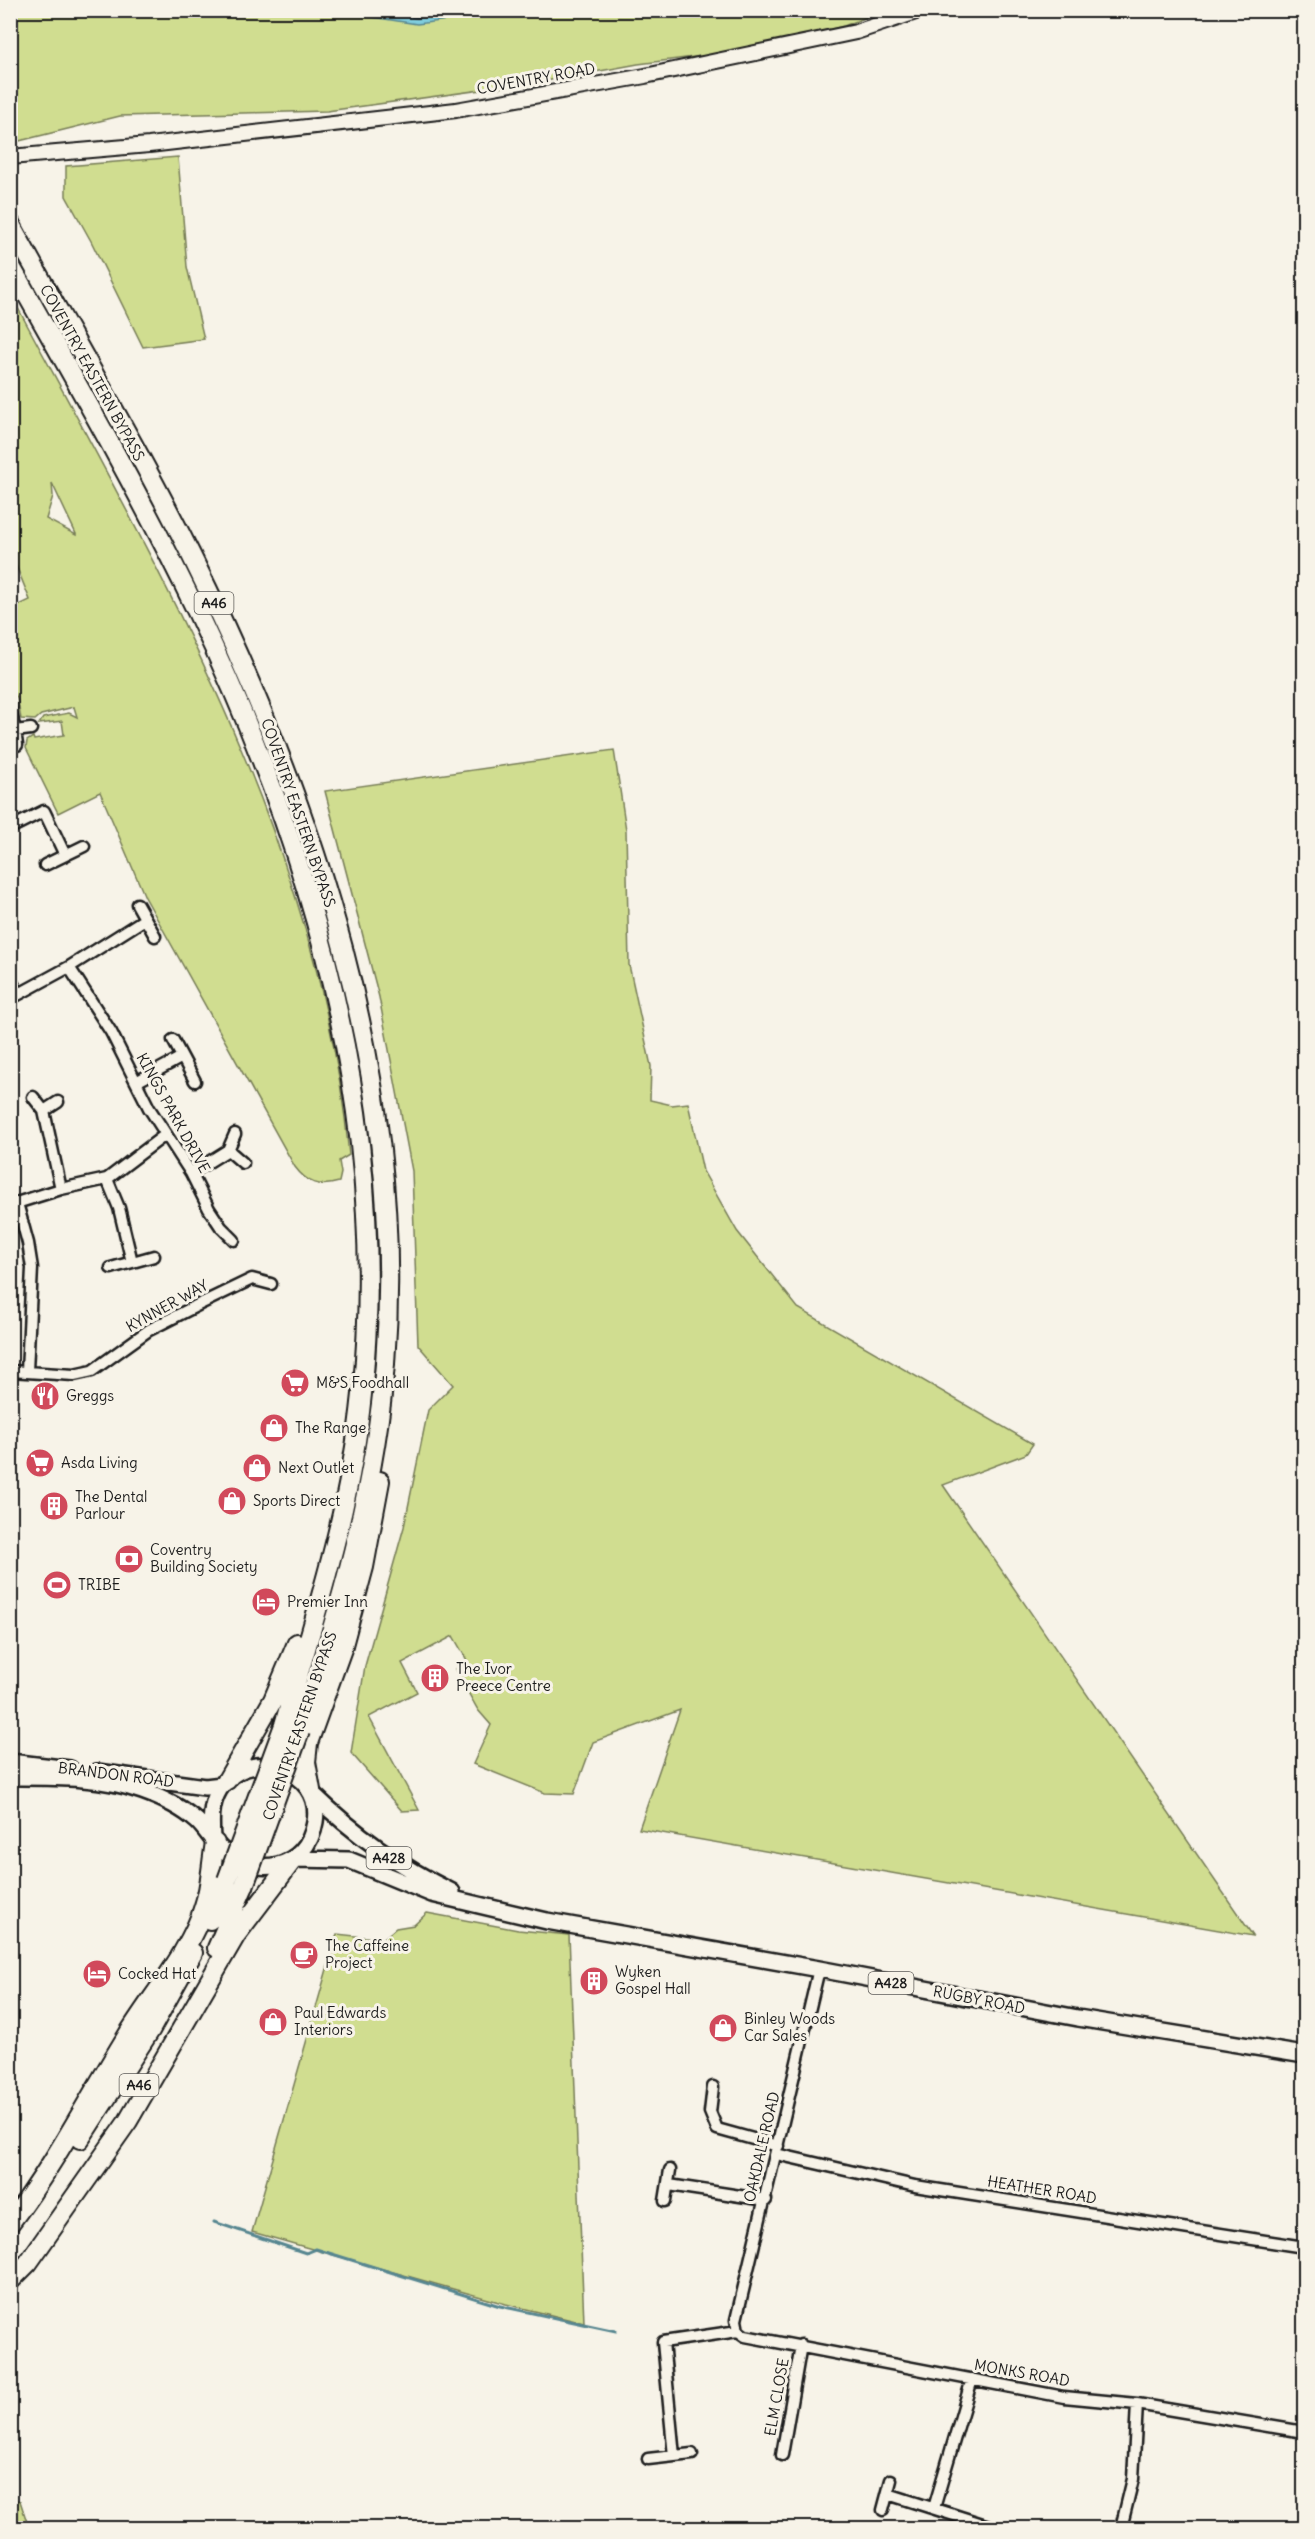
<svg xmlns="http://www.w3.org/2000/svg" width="1315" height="2539" font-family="Delius,sans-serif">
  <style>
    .green { fill: #d0dd90; stroke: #767c56; stroke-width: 1.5; fill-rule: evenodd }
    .water { fill: #7fcddd; stroke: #578690; stroke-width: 1.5 }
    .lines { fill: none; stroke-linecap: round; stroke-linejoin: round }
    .shore { stroke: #446369; stroke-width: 1.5 }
    .stream { stroke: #578690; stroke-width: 3 }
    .street-casing { stroke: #1c1c1c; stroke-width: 15 }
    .secondary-casing { stroke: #1c1c1c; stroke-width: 18 }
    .primary-casing { stroke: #1c1c1c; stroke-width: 20 }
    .highway-casing { stroke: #1c1c1c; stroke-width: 22 }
    .street { stroke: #f7f3e8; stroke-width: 10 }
    .secondary { stroke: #f7f3e8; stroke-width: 14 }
    .primary { stroke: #f7f3e8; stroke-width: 15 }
    .highway { stroke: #f7f3e8; stroke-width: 18 }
    .highway-bridge-casing { stroke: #1c1c1c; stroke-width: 22; stroke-linecap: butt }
    .highway-bridge { stroke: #f7f3e8; stroke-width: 18 }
    .labels { text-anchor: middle; stroke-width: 6; stroke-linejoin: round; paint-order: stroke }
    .shield { fill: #f7f3e8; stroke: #5e5c59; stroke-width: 1.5 }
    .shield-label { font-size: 14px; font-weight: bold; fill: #1c1c1c }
    .street-label { font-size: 15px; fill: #1c1c1c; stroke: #f7f3e8 }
    .poi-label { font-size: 15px; fill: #1c1c1c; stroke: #f7f3e8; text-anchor: start }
  </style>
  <rect width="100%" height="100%" fill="#f7f3e8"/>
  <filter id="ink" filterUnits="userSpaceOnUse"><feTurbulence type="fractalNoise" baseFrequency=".0167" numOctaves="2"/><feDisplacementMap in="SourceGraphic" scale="12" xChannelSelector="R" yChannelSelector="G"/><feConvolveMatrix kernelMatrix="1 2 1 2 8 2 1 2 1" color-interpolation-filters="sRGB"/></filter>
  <g filter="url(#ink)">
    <!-- green -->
    <path class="green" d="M10 11H882L844 26 734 52 638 64 540 82 327 111 120 116 11 143Z
      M178 157 187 267 204 339 143 347 91 241 66 196V166Z
      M11 295C156 566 321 842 349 1155L339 1161 341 1173 339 1182C319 1188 307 1183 295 1167L145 897 100 792 58 813 26 748 27 741 33 737 34 740 64 735 62 721 39 724 43 718 69 713 77 717 74 707 41 715 35 720 21 719 17 698 11 688V609L30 600 11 553ZM52 483 76 534V535L46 519 53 496Z
      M614 750 626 830 629 965 651 1066 650 1100 672 1105 688 1103 703 1171 737 1231 798 1308 1033 1444 1026 1454 943 1485 1253 1936 639 1829 680 1710 593 1742 574 1794 545 1793 473 1764 491 1725 478 1710 455 1669 468 1662 453 1636 402 1663 417 1692 369 1717 419 1810 402 1811 351 1753 365 1666 404 1527 428 1410 453 1385 418 1345 412 1171 379 997 325 791Z
      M427 1913 518 1930 569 1935 584 2323 506 2304 252 2232 337 1934 383 1939 396 1928 414 1925Z
      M11 2499 20 2501 29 2528H11Z"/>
    <!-- water -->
    <path class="water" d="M333 11H519L417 24Z"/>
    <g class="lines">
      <!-- shore -->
      <path class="shore" d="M367 10 417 18 477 10"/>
      <!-- stream -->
      <path class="stream" d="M214 2222 306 2253 316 2249 500 2306 616 2331"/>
      <!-- street casing -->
      <g class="street-casing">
        <path id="street" d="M10 708 15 731 31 729
          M15 731 17 745
          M10 828 44 811 65 855
          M45 865 84 846
          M137 904 155 936
          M69 967 111 1032 149 1108 191 1173 209 1209 221 1227 234 1240
          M10 979 18 993
          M10 999 69 967 145 919
          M173 1040 195 1081
          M136 1082 182 1057
          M33 1097 44 1111 61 1189
          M44 1111 58 1102
          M235 1134 228 1150 243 1163
          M191 1173 228 1150
          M107 1179 119 1208 132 1262
          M17 1203 28 1243 32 1268 27 1371
          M10 1205 61 1189 107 1179 165 1135
          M111 1268 154 1256
          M10 1371 74 1375 92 1371 149 1330 198 1305 252 1279 271 1284
          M713 2087 710 2112 717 2129 778 2146
          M776 2154 915 2186 1304 2247
          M669 2185 766 2200
          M665 2201 670 2170
          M738 2331 745 2336 1064 2397 1137 2404 1304 2432
          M738 2331 736 2320 819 1969
          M782 2455 801 2345
          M674 2456 663 2342 738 2331
          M648 2459 692 2454
          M888 2494 995 2528
          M934 2508 972 2379
          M883 2510 891 2480
          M1121 2528 1133 2479 1137 2404"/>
      </g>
      <!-- secondary casing -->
      <g class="secondary-casing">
        <path id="secondary" d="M10 157 149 145 456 110 645 76 856 32 922 10"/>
      </g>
      <!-- primary casing -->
      <g class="primary-casing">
        <path id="primary" d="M10 1762 70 1769
          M97 1772 205 1787 222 1785
          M10 1777C53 1777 101 1776 142 1791 162 1798 181 1807 197 1821 206 1829 212 1841 221 1849 254 1879 307 1871 315 1822 324 1768 246 1744 219 1790 210 1805 211 1822 212 1839
          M313 1794C355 1835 399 1866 452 1892
          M294 1859 349 1860 432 1894 547 1921 819 1969 1078 2018 1304 2055"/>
      </g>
      <!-- highway casing -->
      <g class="highway-casing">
        <path id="highway" d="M10 223C70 334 135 442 191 555 315 805 407 1081 385 1364 375 1490 339 1612 300 1731
          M10 265C75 380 141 495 198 614 314 856 390 1124 362 1394 351 1507 315 1616 284 1725
          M227 1780 273 1700 297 1643
          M311 1790 306 1762 308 1743 342 1649 364 1567 380 1481
          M210 1920 227 1880
          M217 1948 244 1886
          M80 2139 151 2029 193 1953
          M10 2223C55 2164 88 2099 127 2036 150 1998 192 1949 204 1906 211 1886 211 1864 215 1843
          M10 2281 28 2263 128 2121 236 1935 292 1861"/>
      </g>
      <!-- street -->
      <use href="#street" class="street"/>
      <!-- secondary -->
      <use href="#secondary" class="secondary"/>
      <!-- primary -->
      <use href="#primary" class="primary"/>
      <!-- highway -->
      <use href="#highway" class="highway"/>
      <!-- highway-bridge casing -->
      <g class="highway-bridge-casing">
        <path id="highway-bridge" d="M227 1880 284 1725
          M244 1886 300 1731"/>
      </g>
      <!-- highway-bridge -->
      <use href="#highway-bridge" class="highway-bridge"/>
    </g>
  </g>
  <!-- icons -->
  <defs>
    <g id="supermarket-disc" transform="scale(1.5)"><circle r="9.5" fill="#d1495b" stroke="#f7f3e8"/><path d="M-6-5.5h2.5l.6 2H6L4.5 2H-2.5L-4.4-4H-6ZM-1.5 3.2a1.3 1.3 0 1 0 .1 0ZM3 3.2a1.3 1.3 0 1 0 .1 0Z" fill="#fff"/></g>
    <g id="restaurant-disc" transform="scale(1.5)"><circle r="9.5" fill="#d1495b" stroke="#f7f3e8"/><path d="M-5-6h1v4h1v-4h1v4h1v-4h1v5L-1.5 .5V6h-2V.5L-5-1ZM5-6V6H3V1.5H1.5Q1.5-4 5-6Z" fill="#fff"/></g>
    <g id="shop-disc" transform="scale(1.5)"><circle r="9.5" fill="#d1495b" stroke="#f7f3e8"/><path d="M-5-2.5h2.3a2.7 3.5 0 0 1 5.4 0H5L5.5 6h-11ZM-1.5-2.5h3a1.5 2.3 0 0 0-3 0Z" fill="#fff"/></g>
    <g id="building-disc" transform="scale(1.5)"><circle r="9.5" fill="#d1495b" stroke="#f7f3e8"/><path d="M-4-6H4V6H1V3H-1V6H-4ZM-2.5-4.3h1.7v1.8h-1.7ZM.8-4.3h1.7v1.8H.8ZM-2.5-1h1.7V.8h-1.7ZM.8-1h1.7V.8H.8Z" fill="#fff"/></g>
    <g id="bank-disc" transform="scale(1.5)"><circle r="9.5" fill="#d1495b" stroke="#f7f3e8"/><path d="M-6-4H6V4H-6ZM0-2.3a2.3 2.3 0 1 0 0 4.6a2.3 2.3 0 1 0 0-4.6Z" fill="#fff"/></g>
    <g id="stadium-disc" transform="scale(1.5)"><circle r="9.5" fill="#d1495b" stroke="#f7f3e8"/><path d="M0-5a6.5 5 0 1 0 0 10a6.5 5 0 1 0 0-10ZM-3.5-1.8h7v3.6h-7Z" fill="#fff"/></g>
    <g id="hotel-disc" transform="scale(1.5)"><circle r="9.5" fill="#d1495b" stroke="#f7f3e8"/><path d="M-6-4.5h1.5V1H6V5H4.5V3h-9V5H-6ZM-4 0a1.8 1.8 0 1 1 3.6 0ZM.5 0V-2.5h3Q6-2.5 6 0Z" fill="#fff"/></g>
    <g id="cafe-disc" transform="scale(1.5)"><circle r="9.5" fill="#d1495b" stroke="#f7f3e8"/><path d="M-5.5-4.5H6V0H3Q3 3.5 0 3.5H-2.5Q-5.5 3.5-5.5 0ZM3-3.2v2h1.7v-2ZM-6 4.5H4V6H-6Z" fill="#fff"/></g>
  </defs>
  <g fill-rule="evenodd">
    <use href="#supermarket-disc" x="295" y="1383"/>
    <use href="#restaurant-disc" x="45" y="1396"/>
    <use href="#shop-disc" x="274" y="1428"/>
    <use href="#supermarket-disc" x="40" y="1463"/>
    <use href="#shop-disc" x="257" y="1468"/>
    <use href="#shop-disc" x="232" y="1501"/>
    <use href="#building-disc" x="54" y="1506"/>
    <use href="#bank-disc" x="129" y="1559"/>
    <use href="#stadium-disc" x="57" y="1585"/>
    <use href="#hotel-disc" x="266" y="1602"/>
    <use href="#building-disc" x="435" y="1678"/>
    <use href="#cafe-disc" x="304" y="1955"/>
    <use href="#hotel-disc" x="97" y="1974"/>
    <use href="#building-disc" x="594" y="1981"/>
    <use href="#shop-disc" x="273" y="2022"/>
    <use href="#shop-disc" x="723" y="2028"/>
  </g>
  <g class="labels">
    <!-- shield labels -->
    <g class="shield">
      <rect x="194.5" y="592" width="39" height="22" rx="4.5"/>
      <rect x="366.5" y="1847" width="45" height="22" rx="4.5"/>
      <rect x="868.5" y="1972" width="45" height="22" rx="4.5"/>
      <rect x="119.5" y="2074" width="39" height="22" rx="4.5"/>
    </g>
    <g class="shield-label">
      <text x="214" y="608">A46</text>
      <text x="389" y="1863">A428</text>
      <text x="891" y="1988">A428</text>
      <text x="139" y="2090">A46</text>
    </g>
    <!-- street labels -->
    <g class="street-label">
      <text transform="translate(536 79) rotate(-10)" y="5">COVENTRY ROAD</text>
      <text transform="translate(92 373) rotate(61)" y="5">COVENTRY EASTERN BYPASS</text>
      <text transform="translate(298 813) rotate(71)" y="5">COVENTRY EASTERN BYPASS</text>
      <text transform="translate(173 1113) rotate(61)" y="5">KINGS PARK DRIVE</text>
      <text transform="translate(167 1306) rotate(-29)" y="5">KYNNER WAY</text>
      <text transform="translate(300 1726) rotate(-71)" y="5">COVENTRY EASTERN BYPASS</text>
      <text transform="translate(116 1775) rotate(7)" y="5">BRANDON ROAD</text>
      <text transform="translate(979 2000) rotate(11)" y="5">RUGBY ROAD</text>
      <text transform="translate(762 2147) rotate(-77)" y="5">OAKDALE ROAD</text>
      <text transform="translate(1042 2190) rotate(9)" y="5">HEATHER ROAD</text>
      <text transform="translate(1022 2373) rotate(10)" y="5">MONKS ROAD</text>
      <text transform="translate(777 2397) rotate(-80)" y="5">ELM CLOSE</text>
    </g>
    <!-- poi labels -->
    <g class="poi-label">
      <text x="316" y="1388">M&amp;S Foodhall</text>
      <text x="66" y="1401">Greggs</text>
      <text x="295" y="1433">The Range</text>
      <text x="61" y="1468">Asda Living</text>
      <text x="278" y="1473">Next Outlet</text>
      <text x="75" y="1502">The Dental<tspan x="75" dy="17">Parlour</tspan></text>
      <text x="253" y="1506">Sports Direct</text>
      <text x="150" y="1555">Coventry<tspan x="150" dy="17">Building Society</tspan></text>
      <text x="78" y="1590">TRIBE</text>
      <text x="287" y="1607">Premier Inn</text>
      <text x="456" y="1674">The Ivor<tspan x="456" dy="17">Preece Centre</tspan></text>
      <text x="325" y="1951">The Caffeine<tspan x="325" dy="17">Project</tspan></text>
      <text x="615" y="1977">Wyken<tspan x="615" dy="17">Gospel Hall</tspan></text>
      <text x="118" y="1979">Cocked Hat</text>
      <text x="294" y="2018">Paul Edwards<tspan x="294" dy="17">Interiors</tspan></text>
      <text x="744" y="2024">Binley Woods<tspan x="744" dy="17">Car Sales</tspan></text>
    </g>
  </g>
  <!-- margin -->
  <rect width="1315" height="2539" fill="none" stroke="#f7f3e8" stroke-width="36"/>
  <rect x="18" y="18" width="1279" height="2503" fill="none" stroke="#1c1c1c" stroke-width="2" filter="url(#ink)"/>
</svg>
